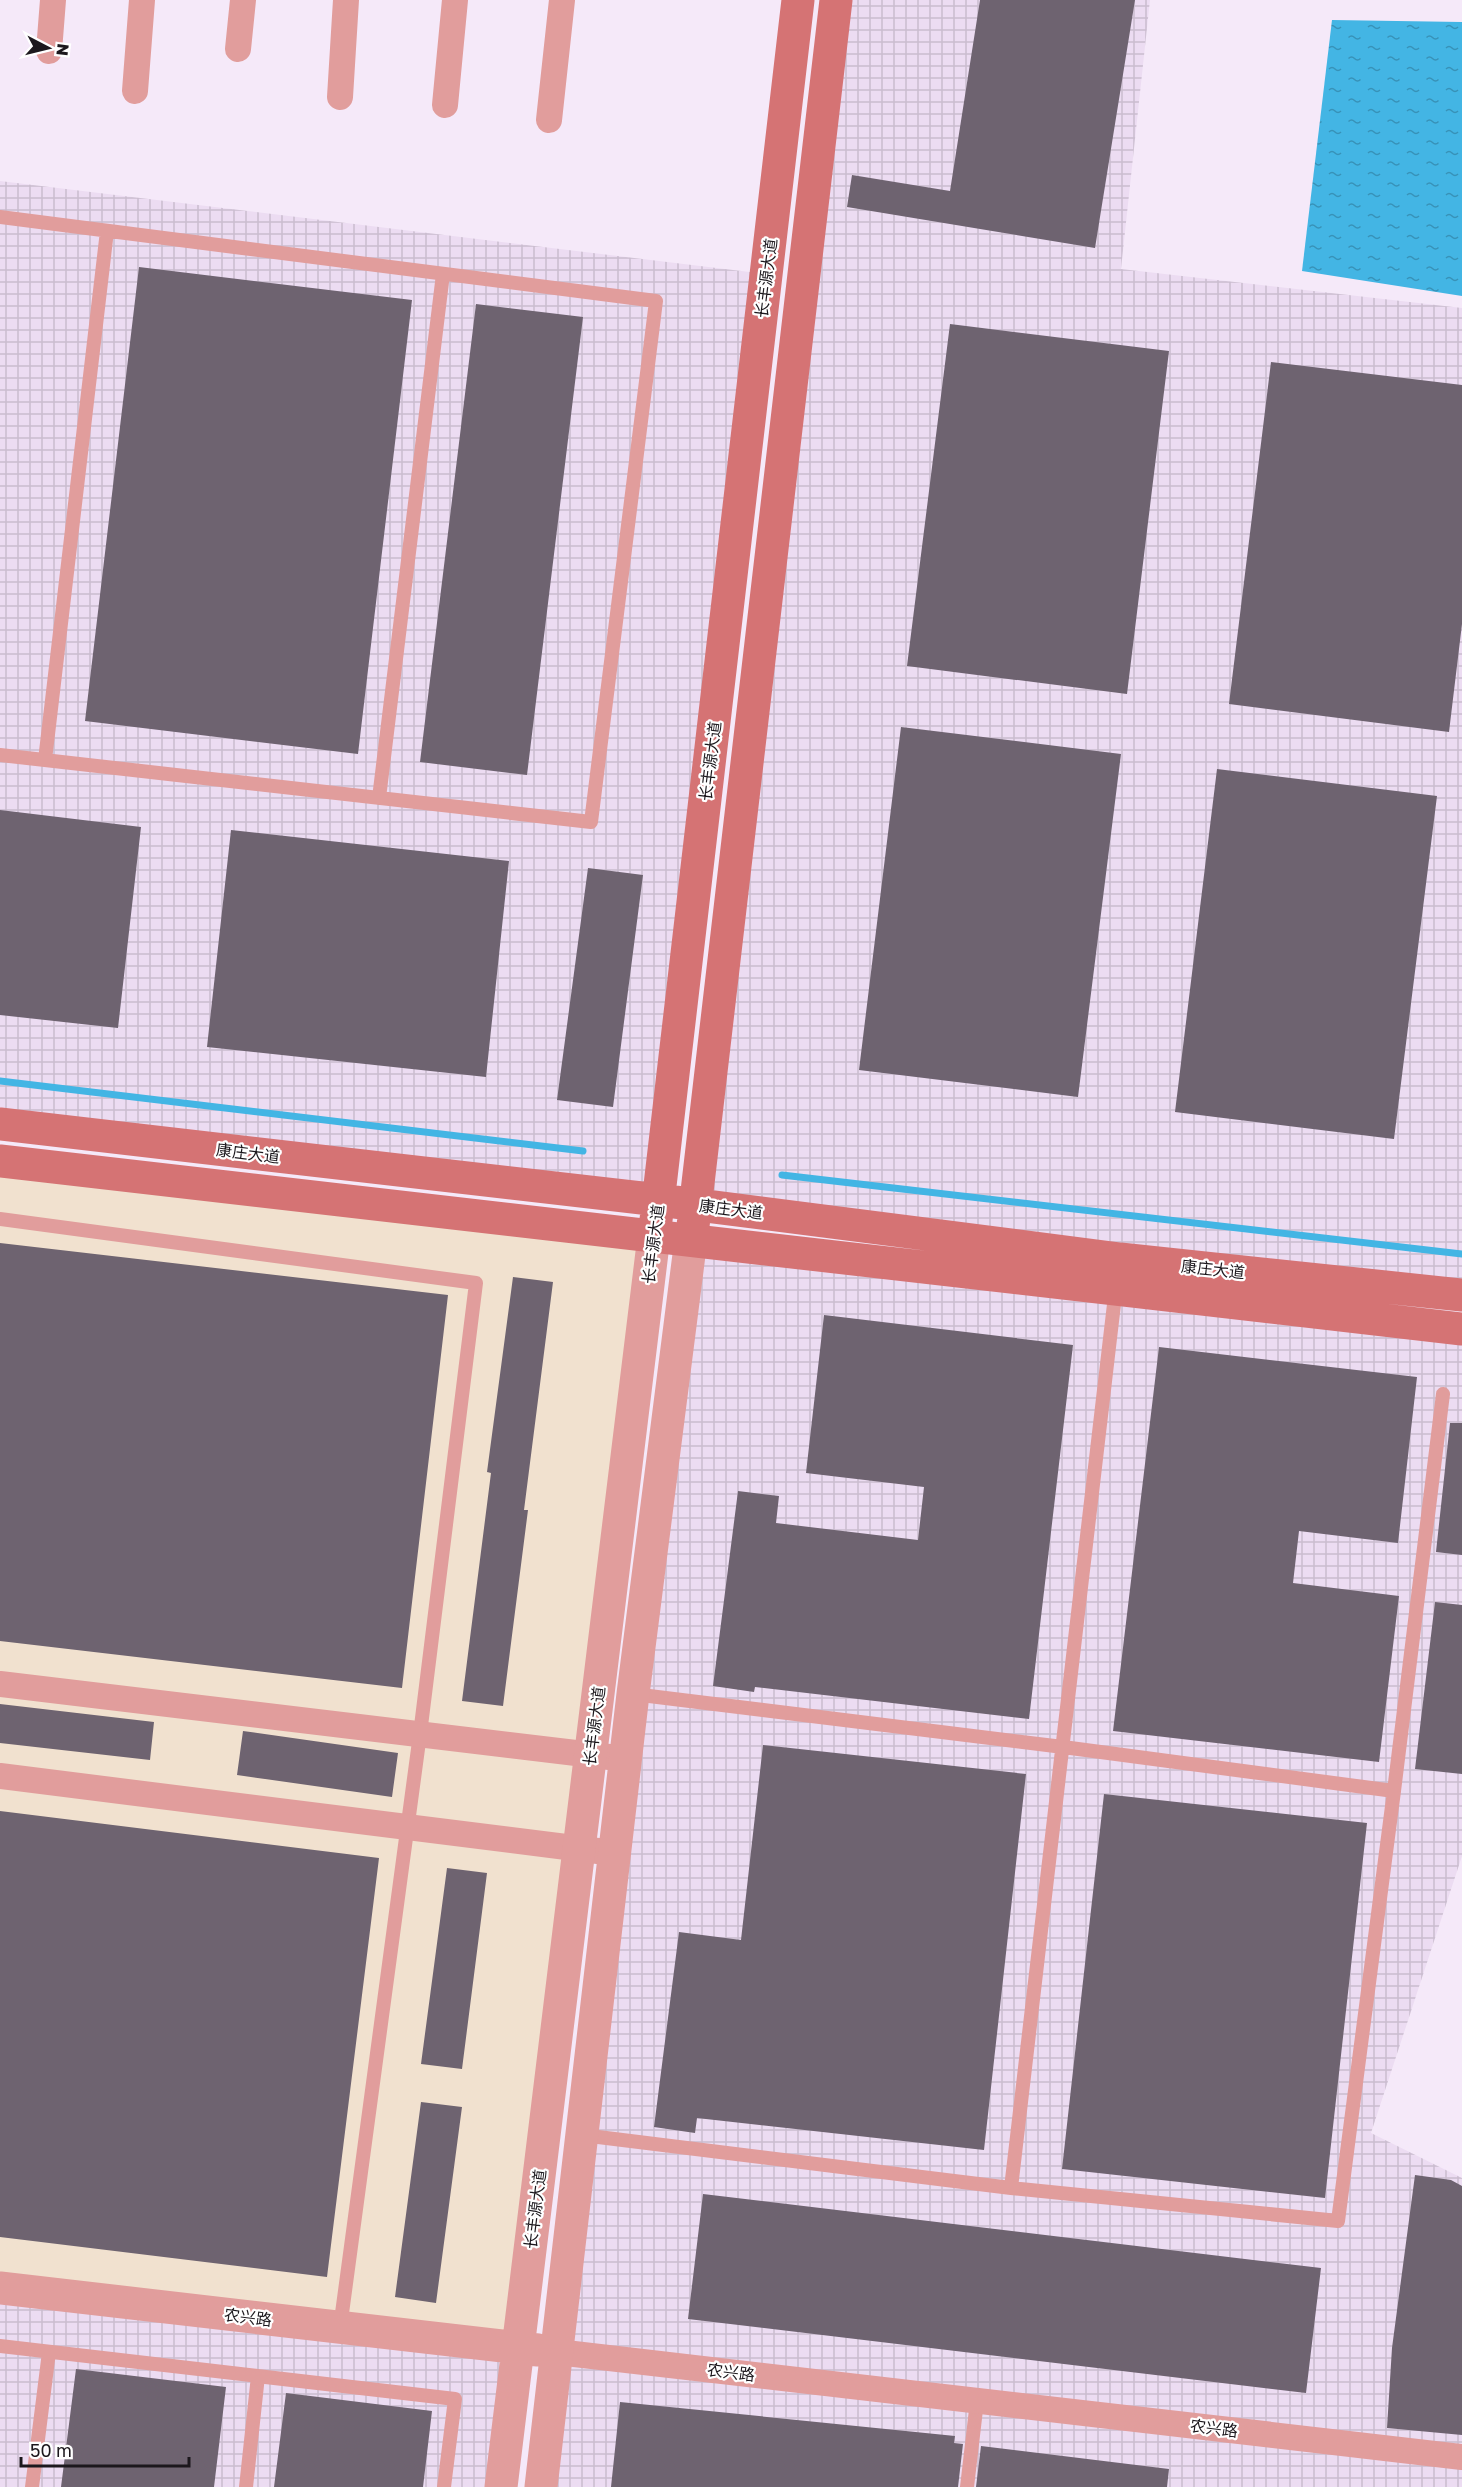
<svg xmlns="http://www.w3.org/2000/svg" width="1462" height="2487" font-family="'Golos Text','Noto Sans SC',sans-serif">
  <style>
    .commercial { fill: #f1e1cf }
    .industrial { fill: url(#industrial-grid) }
    .water { fill: url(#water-ripples) }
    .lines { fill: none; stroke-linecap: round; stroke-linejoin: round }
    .stream { stroke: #43b5e4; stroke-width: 7 }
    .building { fill: #6e6370 }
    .service { stroke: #e19d9c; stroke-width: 14 }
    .minor { stroke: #e19d9c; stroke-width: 26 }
    .tertiary { stroke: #e19d9c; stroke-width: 33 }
    .secondary { stroke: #d57374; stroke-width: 33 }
    .labels { text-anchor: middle; stroke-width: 4.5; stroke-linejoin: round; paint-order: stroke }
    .street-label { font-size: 16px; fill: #1c181d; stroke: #fff }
  </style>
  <defs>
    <pattern id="industrial-grid" width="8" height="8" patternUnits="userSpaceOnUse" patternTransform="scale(1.5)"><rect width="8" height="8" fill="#ecdcf2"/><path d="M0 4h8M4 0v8" fill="none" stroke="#cabccf"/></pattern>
    <pattern id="water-ripples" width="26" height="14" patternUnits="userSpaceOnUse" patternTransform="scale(1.5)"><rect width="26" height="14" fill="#43b5e4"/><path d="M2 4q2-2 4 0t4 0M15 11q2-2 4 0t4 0" fill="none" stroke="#3792b8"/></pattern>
  </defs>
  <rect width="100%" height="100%" fill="#f5e9f9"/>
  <!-- commercial -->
  <path class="commercial" d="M0 1161 654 1236 518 2348 0 2288Z"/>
  <!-- industrial -->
  <path class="industrial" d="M836 0H1150L1121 269 1462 308V1295L696 1205Z
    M0 181 766 274 659 1200 0 1124Z
    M691 1239 1462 1329V1856L1371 2133 1462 2178V2487H541Z
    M0 2288 518 2348 501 2487H0Z"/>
  <!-- water -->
  <path class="water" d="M1332 20 1462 22V296L1302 271Z"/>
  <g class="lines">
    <!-- stream -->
    <path class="stream" d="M0 1081 583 1151
      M782 1175 1462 1254"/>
  </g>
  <!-- building -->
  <path class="building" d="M980 0H1135L1095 248 847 207 852 175 950 191Z
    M139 267 412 300 358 754 85 721Z
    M476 304 583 317 527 775 420 762Z
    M950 324 1169 351 1127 694 907 666Z
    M1271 362 1462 385V624L1449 732 1229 704Z
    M901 727 1121 754 1078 1097 859 1070Z
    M1217 769 1437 796 1394 1139 1175 1112Z
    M0 810 141 827 118 1028 0 1015Z
    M231 830 509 861 486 1077 207 1047Z
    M588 868 643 875 613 1107 557 1100Z
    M0 1243 448 1295 402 1688 0 1641Z
    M513 1277 553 1282 524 1510H528L503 1706 462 1701 491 1473 487 1472Z
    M824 1315 1073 1345 1029 1719 755 1687 754 1692 713 1686 738 1491 779 1496 776 1523 918 1540 924 1487 806 1473Z
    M1159 1347 1417 1377 1398 1543 1299 1531 1293 1583 1399 1596 1379 1762 1113 1731Z
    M1450 1423H1462V1555L1436 1552Z
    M1435 1602 1462 1605V1774L1415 1769Z
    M0 1704 154 1722 150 1760 0 1743Z
    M243 1731 398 1753 392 1797 237 1775Z
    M763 1745 1026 1774 984 2150 697 2118 695 2133 654 2127 679 1932 741 1940Z
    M1104 1794 1367 1823 1325 2198 1062 2169Z
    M0 1811 379 1858 327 2277 0 2237Z
    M447 1868 487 1873 462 2069 421 2064Z
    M421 2102 462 2107 436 2303 395 2297Z
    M1415 2175 1451 2180 1462 2186V2435L1387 2428 1392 2348Z
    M703 2194 1321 2268 1306 2393 688 2319Z
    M76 2369 226 2387 214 2487H61Z
    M286 2393 432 2411 423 2487H274Z
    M620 2402 955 2436 954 2443 963 2444 958 2487H611Z
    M981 2446 1169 2469 1167 2487H976Z"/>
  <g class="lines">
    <!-- service -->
    <path class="service" d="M0 217 656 301 591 822 0 755
      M45 760 107 231
      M379 798 443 274
      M0 1219 476 1283 420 1734 340 2328
      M633 1694 1063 1747 1394 1791 1338 2221 1011 2188
      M1394 1791 1443 1394
      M582 2135 1011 2188 1116 1287
      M0 2346 455 2399 444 2487
      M32 2487 49 2352
      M246 2487 258 2376
      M967 2487 977 2401"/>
    <!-- minor -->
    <path class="minor" d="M238 49 243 0
      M49 51 53 0
      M135 91 142 0
      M340 97 346 0
      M445 105 455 0
      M549 120 562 0
      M0 1684 626 1759
      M0 1776 598 1851
      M557 2352 1462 2457"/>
    <!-- tertiary -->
    <path class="tertiary" d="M0 2288 538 2350
      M501 2487 654 1236
      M541 2487 633 1694 691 1239"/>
    <!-- secondary -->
    <path class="secondary" d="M0 1124 659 1200 1120 1259 1462 1295
      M0 1161 1462 1329
      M656 1220 798 0
      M693 1226 836 0"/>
  </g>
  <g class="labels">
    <!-- street labels -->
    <g class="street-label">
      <text transform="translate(766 278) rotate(-83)" y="6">长丰源大道</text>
      <text transform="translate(710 761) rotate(-83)" y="6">长丰源大道</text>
      <text transform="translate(248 1153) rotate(7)" y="6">康庄大道</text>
      <text transform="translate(731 1209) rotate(7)" y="6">康庄大道</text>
      <text transform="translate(653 1244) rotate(-83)" y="6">长丰源大道</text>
      <text transform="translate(1213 1269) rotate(6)" y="6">康庄大道</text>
      <text transform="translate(594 1726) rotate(-83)" y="6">长丰源大道</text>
      <text transform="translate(535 2209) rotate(-83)" y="6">长丰源大道</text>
      <text transform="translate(248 2317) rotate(7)" y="6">农兴路</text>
      <text transform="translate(731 2372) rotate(7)" y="6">农兴路</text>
      <text transform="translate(1214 2428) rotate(7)" y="6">农兴路</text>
    </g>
  </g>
  <!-- north arrow -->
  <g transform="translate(48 48) rotate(97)" stroke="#ffffff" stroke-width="4.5" paint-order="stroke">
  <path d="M0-4.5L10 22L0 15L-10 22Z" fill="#1c181d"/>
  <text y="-9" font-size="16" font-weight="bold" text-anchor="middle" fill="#1c181d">N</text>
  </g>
  <!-- scale -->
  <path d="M21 2457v9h168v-9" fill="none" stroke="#1c181d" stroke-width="3"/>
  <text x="30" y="2457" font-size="18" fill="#1c181d" stroke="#ffffff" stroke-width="4.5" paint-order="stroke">50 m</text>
</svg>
